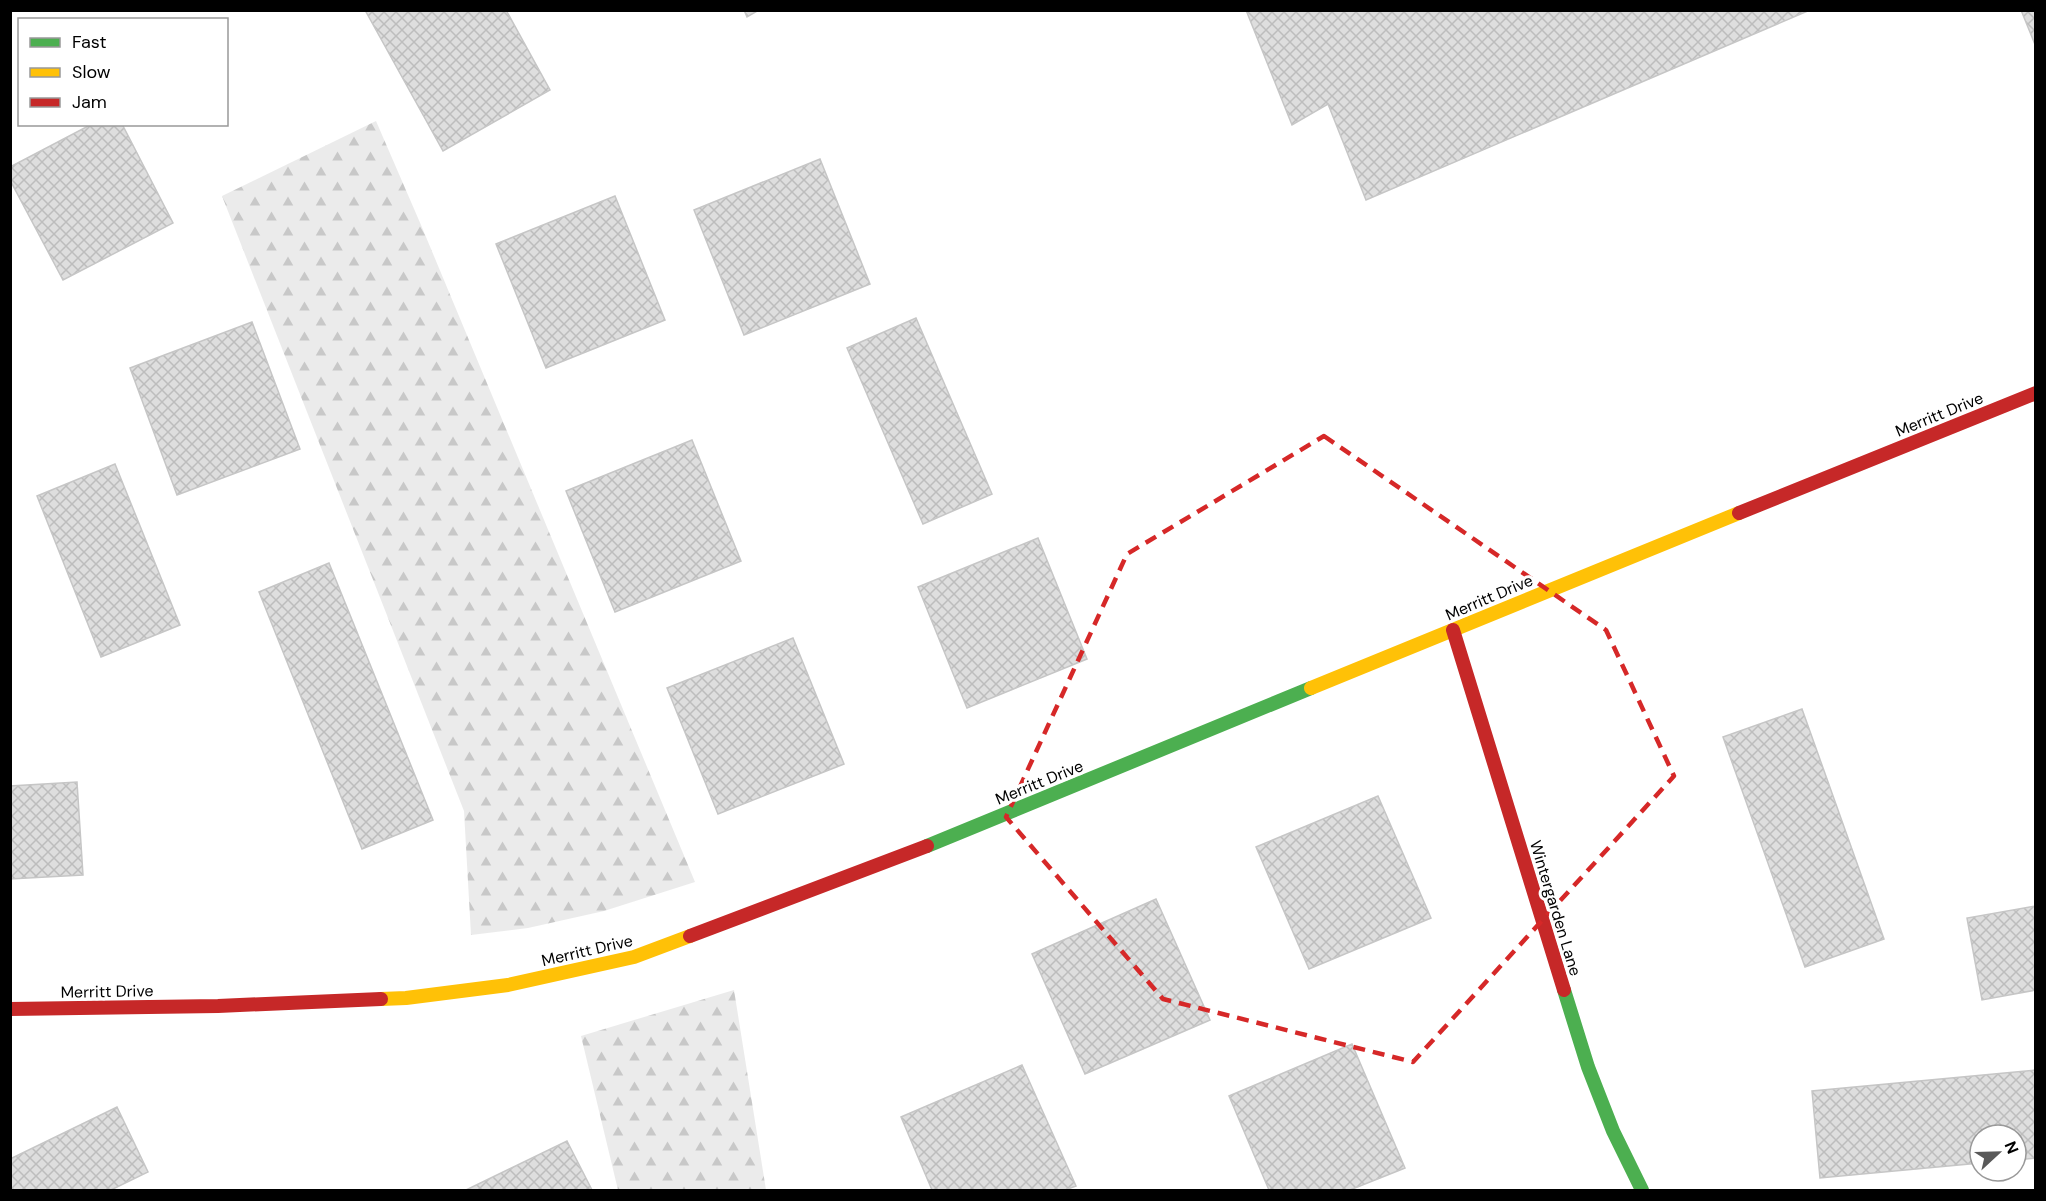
<svg xmlns="http://www.w3.org/2000/svg" width="2046" height="1201" font-family="'DM Sans',sans-serif">
  <style>
    .forest { fill: url(#forest-firs) }
    .building { fill: url(#building-cross-hatch); stroke: #c6c6c6; stroke-width: 1.5 }
    .lines { fill: none; stroke-linecap: round; stroke-linejoin: round }
    .fast { stroke: #4caf50; stroke-width: 14 }
    .slow { stroke: #ffc107; stroke-width: 14 }
    .jam { stroke: #c62828; stroke-width: 14 }
    .marked { fill: none; stroke: #d62828; stroke-width: 4.5; stroke-dasharray: 12 8; stroke-linejoin: round }
    .labels { text-anchor: middle; stroke-width: 6; stroke-linejoin: round; paint-order: stroke }
    .street-label { font-size: 16px; fill: #000; stroke: #fff }
  </style>
  <defs>
    <pattern id="forest-firs" width="22" height="20" patternUnits="userSpaceOnUse" patternTransform="scale(1.5)"><rect width="22" height="20" fill="#ebebeb"/><path d="M5 1l3.5 6h-7zM16 11l3.5 6h-7z" fill="#c8c8c8"/></pattern>
    <pattern id="building-cross-hatch" width="8" height="8" patternUnits="userSpaceOnUse" patternTransform="scale(1.5)"><rect width="8" height="8" fill="#dedede"/><path d="M0 0l8 8M0 8l8-8" fill="none" stroke="#bdbdbd"/></pattern>
  </defs>
  <rect width="100%" height="100%" fill="#fff"/>
  <!-- forest -->
  <path class="forest" d="M376 121 421 225 695 882 604 911 528 928 471 935 464 811 222 196Z
    M734 990 766 1190H618L581 1036Z"/>
  <!-- building -->
  <path class="building" d="M365 10H506L550 90 443 151Z
    M744 10H759L747 17Z
    M1246 10H1810L1366 200 1328 104 1292 125Z
    M2021 10H2036V47Z
    M92 124H122L173 223 63 280 10 180V167Z
    M820 159 870 284 744 335 694 210Z
    M615 196 665 320 546 368 496 244Z
    M916 318 992 494 923 524 847 348Z
    M252 322 300 449 177 495 130 368Z
    M692 440 741 561 615 612 566 491Z
    M115 464 180 625 101 657 37 496Z
    M1038 538 1087 659 967 708 918 587Z
    M329 563 433 820 362 849 259 592Z
    M793 638 844 764 718 814 667 688Z
    M1802 709 1884 939 1805 967 1723 737Z
    M77 782 83 875 10 879V786Z
    M1378 796 1431 918 1309 969 1256 847Z
    M1156 899 1210 1020 1085 1074 1032 954Z
    M2036 906V990L1982 1000 1967 918Z
    M1352 1044 1405 1168 1350 1190H1269L1229 1096Z
    M1022 1065 1076 1186 1065 1190H932L901 1117Z
    M2036 1070V1158L2016 1160V1135H1980V1163L1820 1178 1812 1091Z
    M117 1107 148 1172 111 1190H10V1159Z
    M567 1141 592 1190H466Z"/>
  <g class="lines">
    <!-- fast -->
    <path class="fast" d="M927 846 1311 688
      M1564 990 1588 1067 1613 1131 1642 1190"/>
    <!-- slow -->
    <path class="slow" d="M1311 688 1739 513
      M381 999 406 998 508 985 634 957 690 936"/>
    <!-- jam -->
    <path class="jam" d="M1739 513 2036 393
      M1453 630 1564 990
      M690 936 927 846
      M10 1009 218 1006 381 999"/>
  </g>
  <!-- marked area -->
  <path class="marked" d="M1324 436 1606 630 1674 776 1413 1062 1163 999 1006 817 1127 554Z"/>
  <g class="labels">
    <!-- street labels -->
    <g class="street-label">
      <text transform="translate(1939 414) rotate(-22)" y="6">Merritt Drive</text>
      <text transform="translate(1489 597) rotate(-23)" y="6">Merritt Drive</text>
      <text transform="translate(1039 782) rotate(-22)" y="6">Merritt Drive</text>
      <text transform="translate(1556 908) rotate(73)" y="6">Wintergarden Lane</text>
      <text transform="translate(587 950) rotate(-13)" y="6">Merritt Drive</text>
      <text transform="translate(107 991) rotate(-1)" y="6">Merritt Drive</text>
    </g>
  </g>
  <!-- border -->
  <rect width="2046" height="1201" fill="none" stroke="#000000" stroke-width="24"/>
  <!-- legend -->
  <rect x="18" y="18" width="210" height="108" fill="#ffffff" stroke="#999999" stroke-width="1.5"/>
  <rect x="30" y="38" width="30" height="9" fill="#4caf50" stroke="#999999" stroke-width="1.5"/>
  <text x="72" y="48" font-size="18" fill="#000000">Fast</text>
  <rect x="30" y="68" width="30" height="9" fill="#ffc107" stroke="#999999" stroke-width="1.5"/>
  <text x="72" y="78" font-size="18" fill="#000000">Slow</text>
  <rect x="30" y="98" width="30" height="9" fill="#c62828" stroke="#999999" stroke-width="1.5"/>
  <text x="72" y="108" font-size="18" fill="#000000">Jam</text>
  <!-- north arrow -->
  <g transform="translate(1998 1153) rotate(68)"><circle r="28" fill="#ffffff" stroke="#999999" stroke-width="1.5"/>
  <path d="M0-4.5L10 22L0 15L-10 22Z" fill="#595959"/>
  <text y="-9" font-size="16" font-weight="bold" text-anchor="middle" fill="#000000">N</text>
  </g>
</svg>
